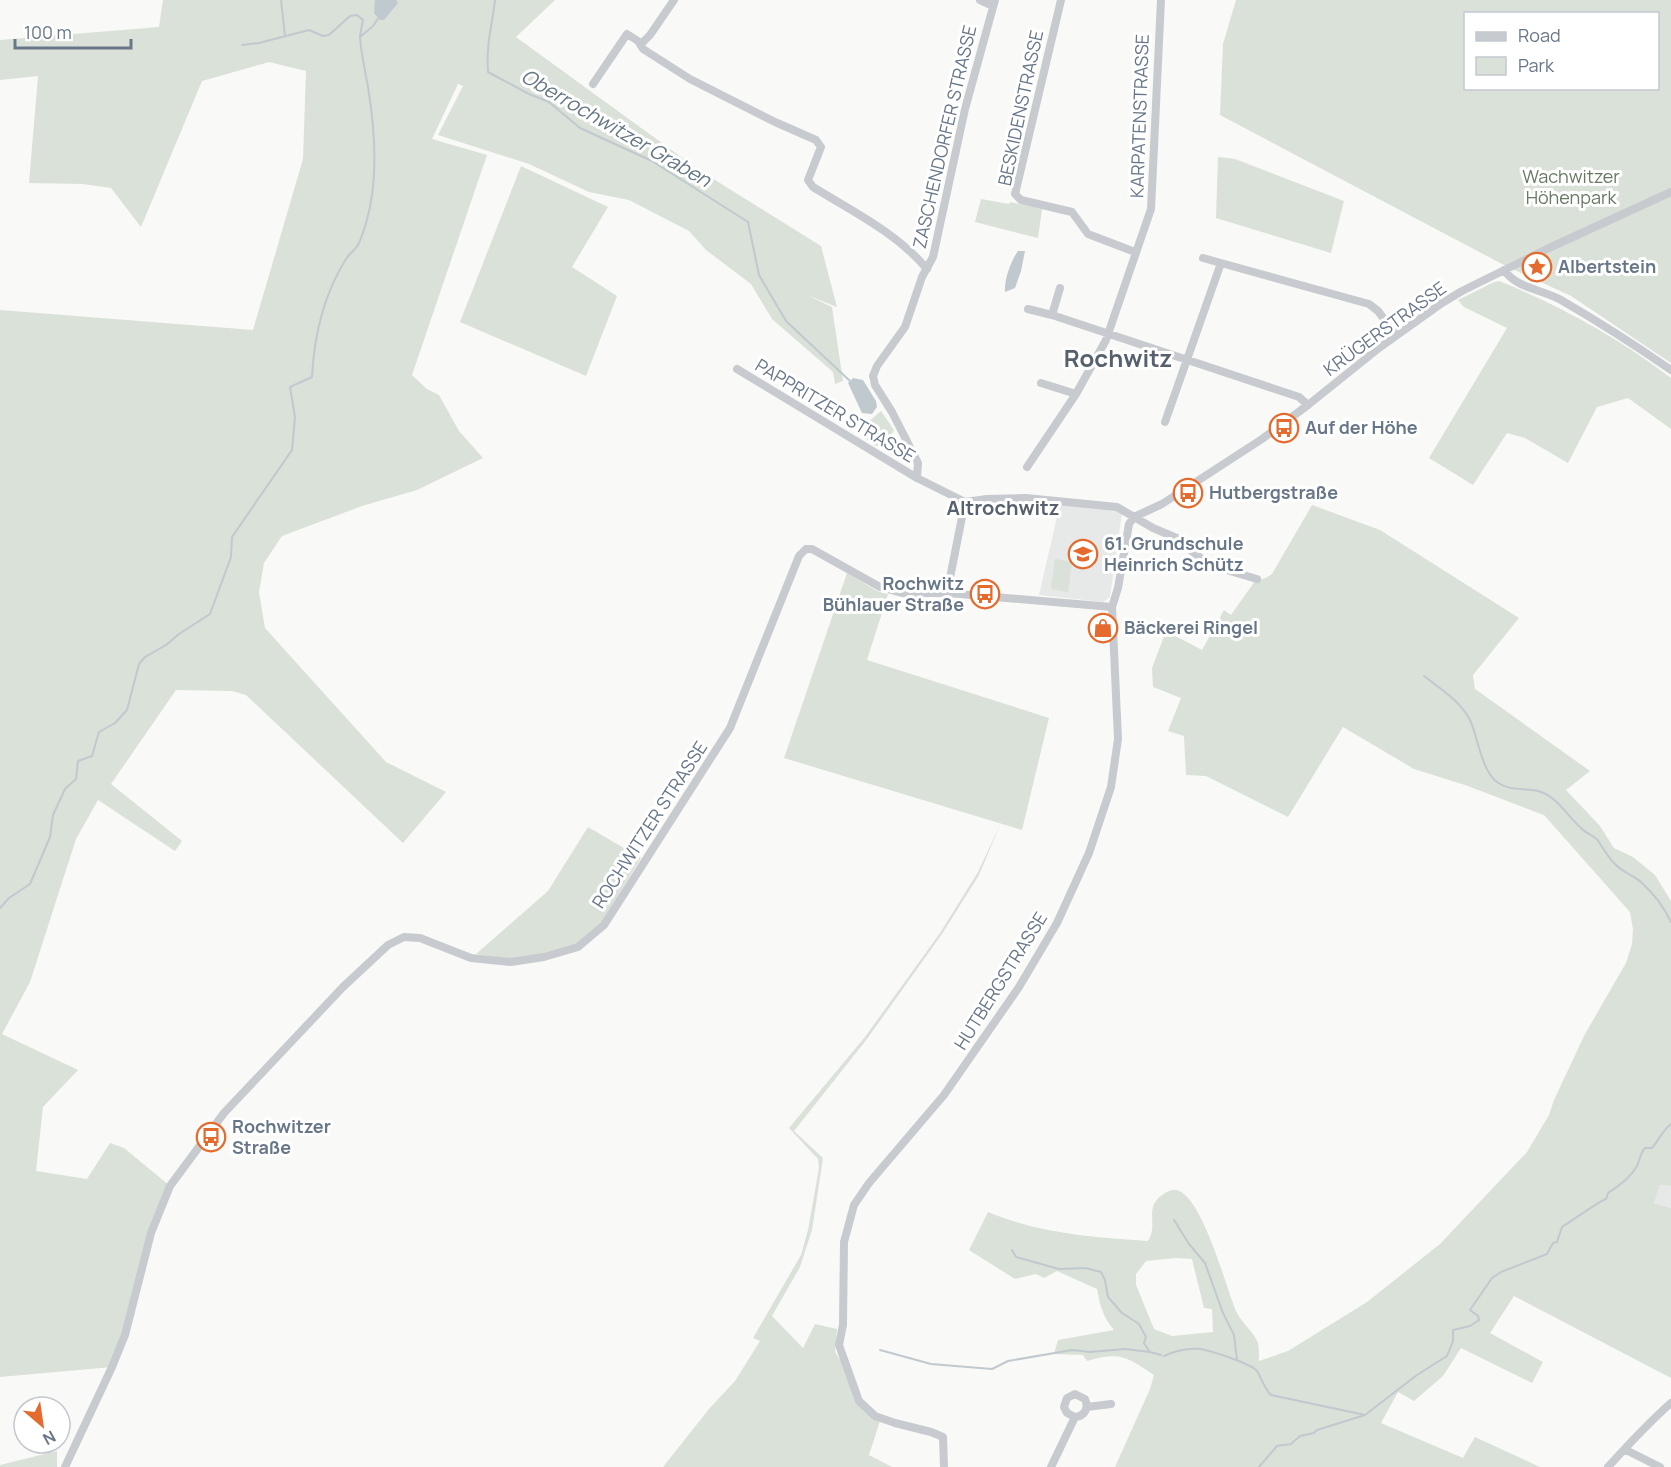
<svg xmlns="http://www.w3.org/2000/svg" width="1671" height="1467" font-family="Manrope,sans-serif">
  <style>
    .built { fill: #e7e8e8 }
    .green { fill: #dae1d8; fill-rule: evenodd }
    .water { fill: #c0c9ce }
    .lines { fill: none; stroke-linecap: round; stroke-linejoin: round }
    .stream { stroke: #c0c9ce; stroke-width: 2 }
    .minor { stroke: #c7cace; stroke-width: 8 }
    .labels { text-anchor: middle; stroke-width: 6; stroke-linejoin: round; paint-order: stroke }
    .street-label { font-size: 18px; fill: #687788; stroke: #fff }
    .park-label { font-size: 18px; fill: #667a63; stroke: #fff }
    .poi-label { font-size: 18px; font-weight: bold; fill: #687788; stroke: #fff; text-anchor: start }
    .water-label { font-size: 20px; font-style: italic; fill: #647783; stroke: #fff }
    .neighbourhood-label { font-size: 20px; font-weight: bold; fill: #56616d; stroke: #fff }
    .district-label { font-size: 24px; font-weight: bold; fill: #56616d; stroke: #fff }
  </style>
  <rect width="100%" height="100%" fill="#f9f9f7"/>
  <!-- built -->
  <path class="built" d="M1060 504 1115 510 1122 513 1110 597 1103 602 1039 595Z
    M1660 1185 1671 1186V1208L1654 1203Z"/>
  <!-- green -->
  <path class="green" d="M163 0H555L516 37 699 170 821 246 837 307 807 295 832 307 843 381 835 384 833 372 772 319 751 284 706 250 689 231 629 200 589 192 529 164 438 135 463 86 458 84 432 139 487 155 412 375 427 389 439 395 459 431 483 458 417 490 362 506 282 536 264 563 259 592 265 628 386 762 446 792 403 843 246 695 232 691 176 690 111 784 182 841 175 851 98 800 76 839 30 982 2 1034 78 1070 43 1107 36 1171 87 1179 110 1143 124 1148 170 1186 151 1233 112 1367 0 1377V310L253 330 303 159 306 71 269 62 202 81 141 227 111 188 83 184 29 183 38 76 0 80V40L159 27Z
    M1236 0H1671V363L1571 296 1502 264 1220 115 1223 44ZM1466 14H1658V88H1466Z
    M1218 157 1235 159 1344 201 1331 253 1216 218Z
    M521 166 608 207 572 267 617 296 586 376 460 322Z
    M981 199 1009 204 1010 202 1042 209 1038 238 975 222Z
    M1499 281C1561 306 1618 338 1671 378V429L1628 398 1597 407 1568 463 1525 438 1507 433 1473 485 1429 458 1507 328 1464 307 1458 300 1494 282Z
    M881 411 894 430 887 441 878 446 873 445 858 431Z
    M1312 505 1380 530 1519 618 1473 675 1475 689 1590 771 1566 790 1600 826 1614 848 1633 857 1655 875 1671 901V1186L1660 1185 1654 1203 1671 1208V1378L1514 1296 1490 1333 1543 1362 1532 1383 1461 1348 1443 1376 1414 1401 1398 1392 1381 1423 1463 1458 1475 1437 1540 1467H1115L1150 1389 1154 1375C1127 1357 1120 1351 1087 1361L1083 1355 1054 1354 1058 1340 1114 1330C1103 1317 1100 1306 1097 1289L1057 1271 1044 1278 1036 1274 1015 1279 969 1250 988 1212C1041 1234 1091 1237 1148 1241 1160 1223 1140 1205 1169 1191 1199 1177 1227 1294 1237 1313 1242 1323 1254 1332 1258 1343 1259 1348 1259 1356 1259 1361L1288 1351 1367 1302 1440 1244 1527 1152 1549 1115 1554 1100 1585 1034 1626 963 1632 944 1633 929 1630 912 1544 815 1465 785 1414 769 1343 727 1288 817 1206 776 1186 775 1184 736 1168 731 1181 698 1153 687 1152 668 1166 631 1202 650 1224 610 1231 615 1255 581 1266 578 1272 574ZM1176 1258 1192 1259 1204 1308 1212 1309 1213 1332 1172 1336 1154 1329 1136 1285V1274L1146 1261Z
    M1055 559 1072 562 1068 592 1051 589Z
    M847 573 877 591 888 594 867 660 1049 718 1022 830 784 758Z
    M1000 825 979 875 942 934 867 1039 794 1131 823 1158 812 1230 800 1267 772 1316 803 1348 815 1324 837 1329 835 1352 843 1364 858 1403 867 1414 880 1421 869 1455 892 1467H663L709 1409 735 1381 760 1341 753 1338 801 1255 808 1230 819 1168 818 1159 789 1128 865 1037 940 933 978 872Z
    M588 827 641 858 601 923 576 944 541 954 509 959 476 954 548 891Z
    M57 1451V1467H0V1465Z"/>
  <!-- water -->
  <path class="water" d="M375 0H396L398 3 384 20H380L374 13Z
    M1018 251H1025L1021 271 1015 288 1005 292C1004 279 1011 261 1018 251Z
    M853 378 863 380 876 401 877 407 872 414 862 413 848 383Z"/>
  <g class="lines">
    <!-- stream -->
    <path class="stream" d="M281 0 285 36
      M495 0C492 27 486 43 488 72L529 94 549 102 580 128 652 161 748 222 759 275 786 321 850 381
      M242 45 259 43 309 30 323 36 329 35 350 16 357 15 363 20 360 36
      M1424 676C1441 689 1460 701 1470 720 1478 737 1481 770 1497 782 1510 792 1526 787 1541 792 1557 797 1569 818 1581 828 1586 834 1595 835 1599 842 1604 850 1608 857 1615 864 1622 872 1633 875 1641 882 1653 893 1664 907 1671 922
      M0 908 9 898 30 884 50 837 53 815 65 789 76 779 78 761 92 756 99 732 115 723 127 710 139 664 145 657 166 645 179 634 210 614 231 557 232 537 292 450 295 417 290 387 312 377C314 337 324 294 346 259 349 254 355 250 358 245 361 239 364 230 366 223 379 181 375 130 368 87 365 70 361 54 360 37L373 26 379 17
      M1174 1220 1189 1244 1205 1263 1223 1313 1234 1335 1237 1360
      M1012 1250 1016 1257 1059 1269 1085 1268 1101 1272 1105 1280 1108 1297 1122 1313 1139 1324 1146 1337 1144 1343 1150 1352
      M880 1350 931 1364 992 1369 1008 1361 1072 1350 1090 1352 1125 1349 1150 1352 1161 1355
      M1164 1356C1175 1351 1188 1348 1200 1349 1209 1350 1252 1364 1257 1371 1262 1379 1264 1388 1271 1395L1365 1415 1417 1375 1447 1356 1453 1341V1330L1470 1326 1479 1320 1478 1316 1470 1310 1492 1278 1501 1272 1547 1254 1553 1243 1557 1242 1562 1227C1570 1222 1601 1200 1606 1199L1608 1193C1619 1186 1631 1177 1637 1166 1640 1159 1640 1154 1645 1148H1652C1659 1140 1662 1131 1671 1124
      M1259 1467 1277 1446 1291 1444 1300 1436 1314 1433 1317 1430 1365 1415"/>
    <!-- minor -->
    <path class="minor" d="M980 0 993 6
      M1061 0 1015 194 1021 200 1072 212 1088 234 1135 252
      M641 44 650 35 674 0
      M593 84 627 34 638 41 643 49 690 79 775 122 816 140 821 147 808 180 813 187C852 211 897 233 927 269
      M1203 258 1221 263
      M1504 270C1516 288 1543 290 1561 300 1599 322 1635 345 1671 370
      M1028 309 1052 315 1299 397 1308 405
      M1052 315 1060 288
      M737 369 917 478 965 502 987 499 1026 498 1117 507 1153 528 1179 539 1195 554 1213 566 1257 579
      M1041 383 1076 394
      M1165 422 1221 263 1369 304 1378 311 1396 335
      M1027 467 1076 394 1106 340 1151 209 1161 0
      M917 478 918 463 892 412 875 385 873 376 877 366 905 327 922 277 933 257 965 109 995 0
      M947 593 965 502
      M1087 1407 1111 1404
      M1626 1450 1660 1467
      M65 1467 112 1367 125 1335 151 1233 170 1186 224 1113 343 987 388 945 404 937 420 938 471 958 511 962 544 957 578 947 604 925 730 728 799 556 806 549H812L880 587 902 593H947L1112 607
      M944 1467 943 1437 931 1432 895 1423 875 1416 859 1401 839 1345 843 1325 844 1242 854 1205 869 1183 944 1095 1019 987 1057 923 1089 853 1111 787 1118 739 1112 607 1118 588 1129 524 1134 517 1162 504 1262 439 1308 405 1379 348 1442 303 1462 291 1549 248 1671 192
      M1051 1467 1075 1417C1085 1416 1089 1408 1085 1399L1075 1394 1067 1398 1064 1407 1067 1413 1075 1417
      M1608 1467C1628 1445 1648 1423 1671 1403"/>
  </g>
  <!-- icons -->
  <defs>
    <g id="sight-ring" transform="scale(1.5)"><circle r="9.5" fill="#fff" stroke="#e46b2d" stroke-width="1.5"/><path d="M0-6L1.8-2.2L6-1.7L2.9 1.2L3.7 5.4L0 3.3L-3.7 5.4L-2.9 1.2L-6-1.7L-1.8-2.2Z" fill="#e46b2d"/></g>
    <g id="bus-ring" transform="scale(1.5)"><circle r="9.5" fill="#fff" stroke="#e46b2d" stroke-width="1.5"/><path d="M-5-6H5V4H4V6H2V4H-2V6H-4V4H-5ZM-3.5-4V0h7V-4ZM-3.5 1.2v1.5H-2V1.2ZM2 1.2v1.5H3.5V1.2Z" fill="#e46b2d"/></g>
    <g id="school-ring" transform="scale(1.5)"><circle r="9.5" fill="#fff" stroke="#e46b2d" stroke-width="1.5"/><path d="M0-5L7-2L0 1L-7-2ZM-4 1L0 2.5L4 1V4Q0 6-4 4Z" fill="#e46b2d"/></g>
    <g id="shop-ring" transform="scale(1.5)"><circle r="9.5" fill="#fff" stroke="#e46b2d" stroke-width="1.5"/><path d="M-5-2.5h2.3a2.7 3.5 0 0 1 5.4 0H5L5.5 6h-11ZM-1.5-2.5h3a1.5 2.3 0 0 0-3 0Z" fill="#e46b2d"/></g>
  </defs>
  <g fill-rule="evenodd">
    <use href="#sight-ring" x="1537" y="267"/>
    <use href="#bus-ring" x="1284" y="428"/>
    <use href="#bus-ring" x="1188" y="493"/>
    <use href="#school-ring" x="1083" y="554"/>
    <use href="#bus-ring" x="985" y="594"/>
    <use href="#shop-ring" x="1103" y="628"/>
    <use href="#bus-ring" x="211" y="1137"/>
  </g>
  <g class="labels">
    <!-- street labels -->
    <g class="street-label">
      <text transform="translate(1021 108) rotate(-78)" y="6">BESKIDENSTRASSE</text>
      <text transform="translate(1140 116) rotate(-88)" y="6">KARPATENSTRASSE</text>
      <text transform="translate(945 137) rotate(-77)" y="6">ZASCHENDORFER STRASSE</text>
      <text transform="translate(1385 329) rotate(-36)" y="6">KRÜGERSTRASSE</text>
      <text transform="translate(835 411) rotate(31)" y="6">PAPPRITZER STRASSE</text>
      <text transform="translate(650 825) rotate(-57)" y="6">ROCHWITZER STRASSE</text>
      <text transform="translate(1001 981) rotate(-58)" y="6">HUTBERGSTRASSE</text>
    </g>
    <!-- park labels -->
    <g class="park-label">
      <text x="1571" y="183">Wachwitzer<tspan x="1571" dy="21">Höhenpark</tspan></text>
    </g>
    <!-- poi labels -->
    <g class="poi-label">
      <text x="1558" y="273">Albertstein</text>
      <text x="1305" y="434">Auf der Höhe</text>
      <text x="1209" y="499">Hutbergstraße</text>
      <text x="1104" y="550">61. Grundschule<tspan x="1104" dy="21">Heinrich Schütz</tspan></text>
      <text x="964" y="590" text-anchor="end">Rochwitz<tspan x="964" dy="21">Bühlauer Straße</tspan></text>
      <text x="1124" y="634">Bäckerei Ringel</text>
      <text x="232" y="1133">Rochwitzer<tspan x="232" dy="21">Straße</tspan></text>
    </g>
    <!-- water labels -->
    <g class="water-label">
      <text transform="translate(616 128) rotate(30)" y="7">Oberrochwitzer Graben</text>
    </g>
    <!-- neighbourhood labels -->
    <g class="neighbourhood-label">
      <text x="1003" y="515">Altrochwitz</text>
    </g>
    <!-- district labels -->
    <g class="district-label">
      <text x="1118" y="367">Rochwitz</text>
    </g>
  </g>
  <!-- legend -->
  <rect x="1464" y="12" width="195" height="78" fill="#ffffff" stroke="#c3c9cf" stroke-width="1.5"/>
  <rect x="1476" y="32" width="30" height="9" fill="#c7cace" stroke="#c3c9cf" stroke-width="1.5"/>
  <text x="1518" y="42" font-size="18" fill="#687788">Road</text>
  <rect x="1476" y="57" width="30" height="18" fill="#dae1d8" stroke="#c3c9cf" stroke-width="1.5"/>
  <text x="1518" y="72" font-size="18" fill="#687788">Park</text>
  <!-- north arrow -->
  <g transform="translate(42 1425) rotate(151)"><circle r="28" fill="#ffffff" stroke="#c3c9cf" stroke-width="1.5"/>
  <path d="M0-4.5L10 22L0 15L-10 22Z" fill="#e46b2d"/>
  <text y="-9" font-size="16" font-weight="bold" text-anchor="middle" fill="#687788">N</text>
  </g>
  <!-- scale -->
  <path d="M15 39v9h116v-9" fill="none" stroke="#687788" stroke-width="3"/>
  <text x="24" y="39" font-size="18" fill="#687788" stroke="#ffffff" stroke-width="4.5" paint-order="stroke">100 m</text>
</svg>
